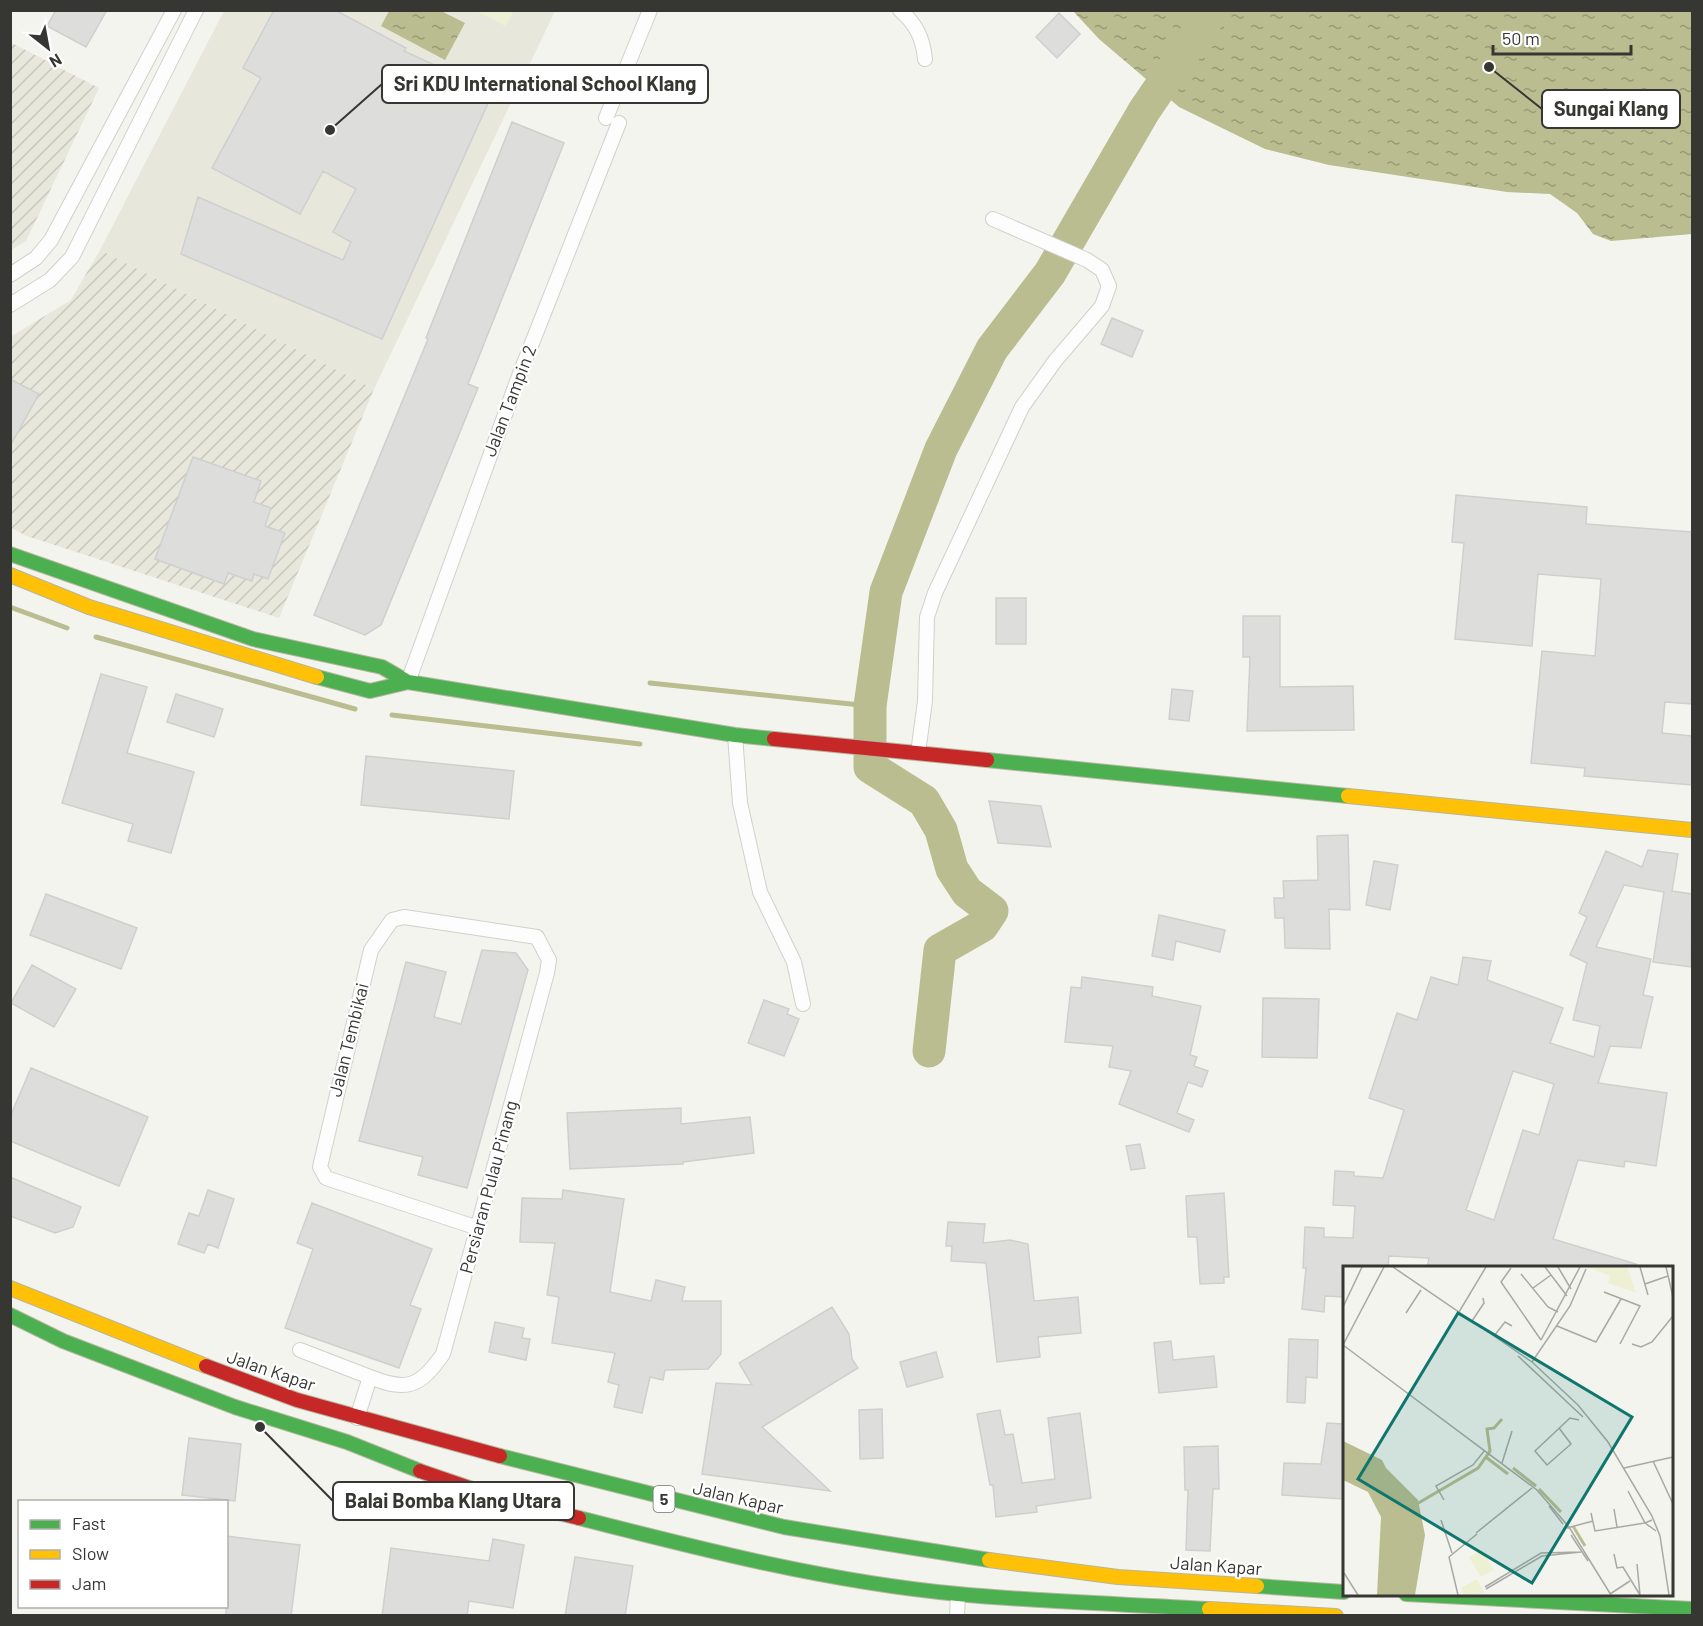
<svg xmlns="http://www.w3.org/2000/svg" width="1703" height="1626" font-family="Barlow,sans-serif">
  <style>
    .built { fill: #e7e7dc }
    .industrial { fill: url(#industrial-furrows) }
    .garden { fill: #edf0d3 }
    .water { fill: url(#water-ripples) }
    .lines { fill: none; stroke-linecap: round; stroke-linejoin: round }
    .stream { stroke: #babd8f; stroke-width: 5 }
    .river { stroke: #babd8f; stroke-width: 33 }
    .building { fill: #dddddc; stroke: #cfcfce; stroke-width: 1.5; fill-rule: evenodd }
    .street-casing { stroke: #d0d0cc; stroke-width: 16 }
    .fast-casing { stroke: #b6b6a1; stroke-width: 16 }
    .slow-casing { stroke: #b6b6a1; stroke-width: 16 }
    .jam-casing { stroke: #b6b6a1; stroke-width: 16 }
    .street { stroke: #fdfdfd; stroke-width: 14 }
    .fast { stroke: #4caf50; stroke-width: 14 }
    .slow { stroke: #ffc107; stroke-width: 14 }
    .jam { stroke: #c62828; stroke-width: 14 }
    .labels { text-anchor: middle; stroke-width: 4.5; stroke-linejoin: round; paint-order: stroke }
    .shield { fill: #fff; stroke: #727370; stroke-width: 1.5 }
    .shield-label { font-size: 16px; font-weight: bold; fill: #363733 }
    .street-label { font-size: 18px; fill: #363733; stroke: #fff }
    .inset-river { fill: none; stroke: #babd8f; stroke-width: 3 }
    .inset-road { fill: none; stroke: #a8a8a4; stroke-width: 1.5 }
    .view { fill: #0f766e; fill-opacity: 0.15; stroke: #0f766e; stroke-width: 3 }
    .inset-edge { fill: none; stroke: #363733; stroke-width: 3 }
    .leader { fill: none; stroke: #363733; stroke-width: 2 }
    .callout-dot { fill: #363733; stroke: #fff; stroke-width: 2 }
    .callout { fill: #fff; stroke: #363733; stroke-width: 2 }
    .callout-label { font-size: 20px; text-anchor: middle; font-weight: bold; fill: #363733 }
  </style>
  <defs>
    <pattern id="industrial-furrows" width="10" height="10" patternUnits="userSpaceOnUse" patternTransform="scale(1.5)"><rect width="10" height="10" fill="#e7e7dc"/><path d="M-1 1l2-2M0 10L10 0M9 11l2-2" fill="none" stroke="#c7c7bd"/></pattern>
    <pattern id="water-ripples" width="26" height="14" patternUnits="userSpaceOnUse" patternTransform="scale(1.5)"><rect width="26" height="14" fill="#babd8f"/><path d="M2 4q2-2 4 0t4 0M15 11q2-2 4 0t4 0" fill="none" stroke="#989a75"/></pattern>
  </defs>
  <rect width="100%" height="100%" fill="#f4f4ef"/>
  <!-- built -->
  <path class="built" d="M224 11H555L374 389 100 250Z"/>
  <!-- industrial -->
  <path class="industrial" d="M10 42 99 88 26 241 11 250Z
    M100 250 374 389 279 618 27 536 11 528 10 337 71 300Z"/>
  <!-- garden -->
  <path class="garden" d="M476 11H514L505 26Z"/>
  <!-- water -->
  <path class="water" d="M389 11H441L465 23 445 60 381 26Z
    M1073 11H1692V234L1611 241 1593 234 1577 213 1550 194 1507 192 1329 165 1265 149 1179 107 1099 39Z"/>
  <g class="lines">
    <!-- stream -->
    <path class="stream" d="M10 607 67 628
      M96 637 355 709
      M650 683 870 706
      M392 715 640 744"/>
    <!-- river -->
    <path class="river" d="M929 1051 940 950 982 926 992 911 967 892 952 869 941 830 924 801 870 767V706L886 592 941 449 992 349 1050 273 1144 111 1213 10"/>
  </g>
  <!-- building -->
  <path class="building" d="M56 10H107L86 47 47 26Z
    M274 10H335L406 48 404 51 493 92 382 339 181 254 198 197 343 260 351 242 333 232 356 189 323 171 300 214 212 168 261 78 243 68Z
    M1059 13 1080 34 1057 58 1036 37Z
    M512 122 564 143 468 384 478 388 381 625 365 635 314 615 428 339 426 338Z
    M1112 318 1143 331 1132 357 1101 344Z
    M10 379 39 394 10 446Z
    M193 457 261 481 254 502 271 508 265 526 285 533 268 579 254 574 252 581 228 573 224 584 155 559Z
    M1456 495 1587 507 1586 524 1692 532V704L1665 702 1662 733 1692 736V785L1584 776 1585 768 1531 763 1542 651 1595 656 1601 579 1538 574 1532 646 1455 639 1464 543 1452 542Z
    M996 598H1026V644H996Z
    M1243 616H1280V687L1353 686 1354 730 1247 731 1250 657H1243Z
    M101 674 147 687 127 753 194 772 171 853 128 841 133 824 62 803Z
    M1172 689 1193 691 1189 721 1169 719Z
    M176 694 223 709 214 737 167 722Z
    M366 756 514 771 509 819 361 805Z
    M989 801 1041 806 1051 847 998 843Z
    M1348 835 1350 910 1329 909 1330 949 1285 948 1284 918H1275L1274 898H1284L1283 881 1318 880 1317 836Z
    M1648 850 1678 854 1672 891 1692 894 1691 967 1653 962 1664 892 1624 885 1596 947 1651 959 1643 995 1653 997 1641 1048 1610 1046 1598 1083 1667 1093 1656 1166 1625 1161 1624 1167 1578 1160 1553 1239 1636 1264 1635 1268H1427L1429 1258 1389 1256 1388 1267 1344 1268V1297L1325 1296 1324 1312 1302 1309 1306 1268H1303L1305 1227 1324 1228V1237L1353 1238 1355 1206 1333 1205 1335 1171 1354 1172V1176L1383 1178 1404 1110 1369 1098 1397 1013 1417 1020 1431 977 1458 985 1463 957 1491 961 1487 980 1563 1008 1550 1043 1594 1057 1600 1026 1573 1020 1587 963 1570 955 1587 917 1579 913 1606 851 1642 867ZM1513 1071 1554 1084 1539 1135 1523 1130 1494 1220 1466 1210Z
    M1374 861 1398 865 1390 910 1366 905Z
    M46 894 137 928 121 969 30 935Z
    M1159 915 1225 930 1220 952 1176 941 1173 960 1152 956Z
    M482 950 516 953 528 970 467 1188 418 1175 423 1157 359 1141 406 962 446 972 434 1017 461 1024Z
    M32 965 76 989 54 1027 11 1003Z
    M1082 977 1153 987 1152 996 1201 1006 1190 1055 1197 1057 1194 1066 1208 1071 1202 1087 1188 1082 1177 1113 1194 1120 1189 1132 1119 1104 1131 1071 1109 1067 1113 1046 1065 1042 1071 987 1081 988Z
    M1263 998 1319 999 1317 1058 1262 1057Z
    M764 1000 789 1009 787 1014 799 1019 784 1056 748 1043Z
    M31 1068 148 1117 119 1186 10 1141V1117Z
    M681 1108V1124L750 1117 754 1153 683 1162V1164L570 1169 567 1113Z
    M1140 1144 1145 1168 1131 1170 1126 1146Z
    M10 1177 81 1207 73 1227 55 1233 10 1216Z
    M208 1190 234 1199 218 1248 208 1244 204 1253 178 1244 189 1213 199 1216Z
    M563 1190 624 1199 610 1292 651 1301 656 1280 685 1287 682 1301H721V1354L708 1369 665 1370 663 1380 650 1377 642 1413 614 1407 619 1385 608 1382 615 1353 552 1343 559 1297 547 1295 555 1243 520 1242 522 1198 562 1199Z
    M1224 1193 1229 1277H1224V1283L1200 1284 1197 1237H1188L1186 1196Z
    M312 1203 432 1249 410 1305 421 1309 399 1368 285 1328 313 1249 297 1243Z
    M948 1222 985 1224 983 1243 1010 1240 1028 1244 1034 1301 1078 1297 1081 1333 1038 1337 1040 1357 997 1362 986 1263 951 1261 952 1246H946Z
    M832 1307 849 1334 852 1359 858 1368 762 1427 830 1491 702 1474 716 1383 752 1385 739 1363Z
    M495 1322 524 1328 522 1338 530 1339 526 1360 489 1352Z
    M1289 1339 1318 1340 1317 1378 1306 1377 1305 1403 1287 1402Z
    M1171 1341 1173 1360 1214 1356 1217 1387 1159 1393 1154 1343Z
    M936 1352 943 1377 907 1387 900 1362Z
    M882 1409 883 1458 860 1459 859 1410Z
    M1000 1410 1005 1435 1013 1434 1022 1483 1055 1479 1048 1418 1080 1413 1091 1498 1036 1506 1037 1512 996 1517 993 1485H990L977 1414Z
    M1327 1423 1344 1424V1499L1282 1495 1284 1463 1321 1464Z
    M189 1438 241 1444 235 1501 182 1495Z
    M1218 1446 1219 1489H1213L1210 1551 1186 1550 1188 1490H1185L1184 1447Z
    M226 1536 300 1545 291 1616H226Z
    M493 1539 524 1545 513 1608 469 1601 467 1616H382L391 1548 489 1561Z
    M575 1557 633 1566 625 1616H565Z"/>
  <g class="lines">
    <!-- street casing -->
    <g class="street-casing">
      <path id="street" d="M900 10C916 24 923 38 925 59
        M606 118 650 10
        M10 275 36 258 51 240 174 10
        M10 305 50 280 72 257 196 10
        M408 682 519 376 619 123
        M735 735 740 803 760 892 794 962 803 1004
        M918 753 925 701 927 617 935 593 1022 407 1055 361 1102 306 1109 286 1102 270 1087 260 993 219
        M300 1350 370 1377 357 1418
        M370 1377C407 1392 420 1387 443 1354L547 973 549 960 537 937 404 917 392 920 371 950 320 1167 326 1178 478 1228
        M957 1616 958 1594"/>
    </g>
    <!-- fast casing -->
    <g class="fast-casing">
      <path id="fast" d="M10 554 253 639 382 667 408 682
        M317 677 370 691 408 682 735 735 774 739
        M987 760 1348 796
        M10 1315 63 1341 235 1407 347 1442 420 1471
        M500 1456 784 1527 989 1560
        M579 1518C704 1550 829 1582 958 1594 1041 1602 1125 1604 1209 1609
        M1257 1586 1344 1592
        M1406 1594 1692 1609"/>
    </g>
    <!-- slow casing -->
    <g class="slow-casing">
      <path id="slow" d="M10 575 89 607 317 677
        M1348 796 1692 830
        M10 1288 206 1366
        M989 1560 1118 1577 1257 1586
        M1209 1609 1336 1616"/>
    </g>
    <!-- jam casing -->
    <g class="jam-casing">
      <path id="jam" d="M774 739 987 760
        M206 1366 297 1400 500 1456
        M420 1471 502 1499 579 1518"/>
    </g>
    <!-- street -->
    <use href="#street" class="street"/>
    <!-- fast -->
    <use href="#fast" class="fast"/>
    <!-- slow -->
    <use href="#slow" class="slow"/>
    <!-- jam -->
    <use href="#jam" class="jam"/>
  </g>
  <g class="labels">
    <!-- shield labels -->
    <rect class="shield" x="653.5" y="1486" width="21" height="26" rx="4.5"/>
    <g class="shield-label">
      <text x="664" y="1505">5</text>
    </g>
    <!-- street labels -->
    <g class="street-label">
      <text transform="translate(510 401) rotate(-69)" y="6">Jalan Tampin 2</text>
      <text transform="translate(349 1040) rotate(-76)" y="6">Jalan Tembikai</text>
      <text transform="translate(489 1187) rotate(-75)" y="6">Persiaran Pulau Pinang</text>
      <text transform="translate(271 1371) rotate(19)" y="6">Jalan Kapar</text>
      <text transform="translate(738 1498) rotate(13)" y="6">Jalan Kapar</text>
      <text transform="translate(1216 1566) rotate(4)" y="6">Jalan Kapar</text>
    </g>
  </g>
  <!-- overview -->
  <g transform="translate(1343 1266)">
    <rect width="330" height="330" fill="#f4f4ef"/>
    <path d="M134 313 142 327 121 329 118 322Z" fill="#edf0d3"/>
    <path d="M245 1H284L293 27 265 17 267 10Z" fill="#edf0d3"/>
    <path d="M139 284 151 304 138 311 126 291Z" fill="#edf0d3"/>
    <path d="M0 175 39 194 43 202 75 234 82 269 72 329H34L38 251 25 226 0 214Z" fill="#babd8f"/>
    <path class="inset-river" d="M144 192 165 208M170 202 193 220M196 223 218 246M72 239 135 202 147 185 144 163 151 162 159 153M230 260 242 280"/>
    <path class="inset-road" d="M50 1 189 96 235 139 265 176 309 250 317 270 326 329M202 1 224 30M215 1 228 23M297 1 305 29M323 1 330 31M168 2 158 16 198 74M178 8 205 41 215 46M302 18 325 10M190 22 208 9M261 26 297 40 277 78M0 41 19 1M116 46 143 1M63 47 78 24M129 55 141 37 140 32M214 60 253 76 278 33M151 70 162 56 169 60M198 74 237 1M289 78 298 81 309 76 330 50M0 79 41 1M0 79 194 224 226 261 268 329M175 90 240 151M189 96 227 40 243 3M216 162 228 178 204 199 192 185 193 184 227 152 236 154M310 195 330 238M159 197 169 165M281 202 330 191M101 234 93 220 130 199 142 184M206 240 220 258M271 243 274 261M248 247 252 265 302 257 285 225M98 254 109 287M309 254 302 257 313 265M224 262 250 255M133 267 189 222M228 269 245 295M271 288 274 302 280 301 297 329M294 298 297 329M1 307 15 329M142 321 198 287 238 286 199 290 143 323M267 328 287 315M115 329 106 291 134 268"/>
    <path class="view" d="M115 47 289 151 189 317 15 213Z"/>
    <rect width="330" height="330" class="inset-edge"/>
  </g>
  <!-- callouts -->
  <path class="leader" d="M330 130L382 84M1489 67L1542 109M260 1427L333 1501"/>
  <g class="callout-dot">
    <circle cx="330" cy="130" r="6"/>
    <circle cx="1489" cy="67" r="6"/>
    <circle cx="260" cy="1427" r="6"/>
  </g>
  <g class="callout">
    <rect x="382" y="65" width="326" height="38" rx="6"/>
    <rect x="1542" y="90" width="138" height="38" rx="6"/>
    <rect x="333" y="1482" width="241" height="38" rx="6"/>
  </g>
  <g class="callout-label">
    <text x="545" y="91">Sri KDU International School Klang</text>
    <text x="1611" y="116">Sungai Klang</text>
    <text x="453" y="1508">Balai Bomba Klang Utara</text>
  </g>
  <!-- border -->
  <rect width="1703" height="1626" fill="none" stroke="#363733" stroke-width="24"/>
  <!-- legend -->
  <rect x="18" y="1500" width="210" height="108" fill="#ffffff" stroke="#afafad" stroke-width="1.5"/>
  <rect x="30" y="1520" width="30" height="9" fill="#4caf50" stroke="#afafad" stroke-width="1.5"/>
  <text x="72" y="1530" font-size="18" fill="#363733">Fast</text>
  <rect x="30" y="1550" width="30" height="9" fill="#ffc107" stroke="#afafad" stroke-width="1.5"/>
  <text x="72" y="1560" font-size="18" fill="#363733">Slow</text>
  <rect x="30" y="1580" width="30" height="9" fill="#c62828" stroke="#afafad" stroke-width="1.5"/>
  <text x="72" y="1590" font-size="18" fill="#363733">Jam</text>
  <!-- north arrow -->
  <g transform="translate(48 48) rotate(149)" stroke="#ffffff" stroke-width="4.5" paint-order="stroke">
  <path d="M0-4.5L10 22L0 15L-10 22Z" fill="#363733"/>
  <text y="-9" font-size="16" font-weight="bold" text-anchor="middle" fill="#363733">N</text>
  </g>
  <!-- scale -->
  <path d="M1493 45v9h138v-9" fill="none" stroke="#363733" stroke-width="3"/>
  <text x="1502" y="45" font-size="18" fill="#363733" stroke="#ffffff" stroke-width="4.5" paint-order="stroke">50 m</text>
</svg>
